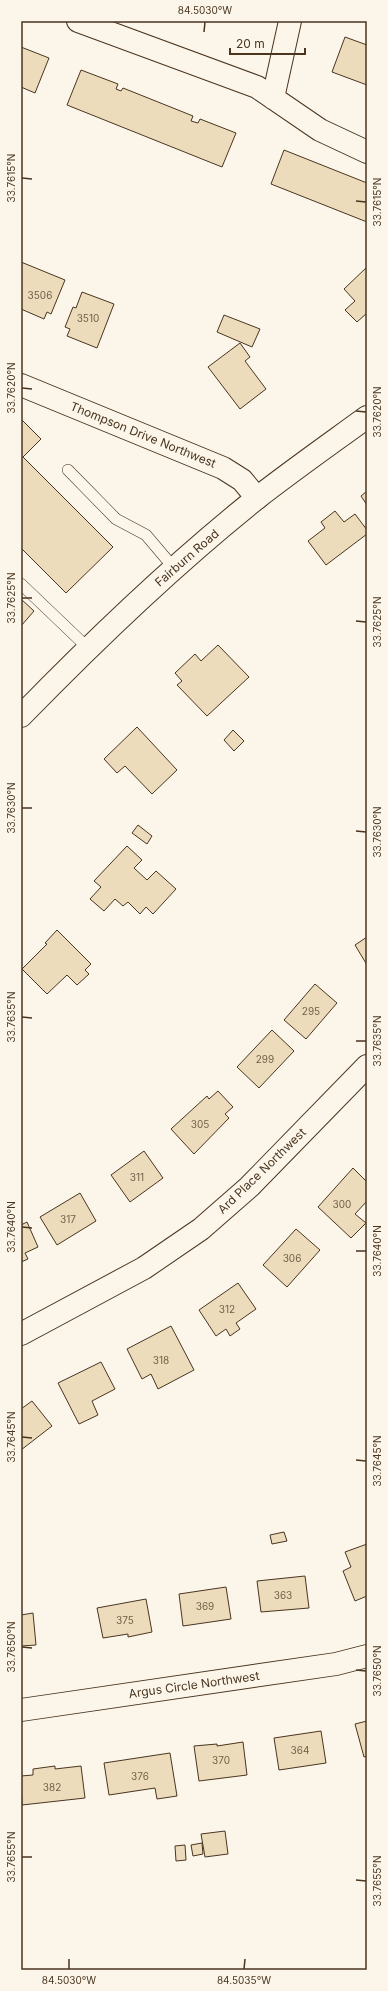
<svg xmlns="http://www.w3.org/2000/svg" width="388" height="1991" font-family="Inter,sans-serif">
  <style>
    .building { fill: #ecdcbc; stroke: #4a3520 }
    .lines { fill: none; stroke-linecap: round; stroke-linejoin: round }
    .service-casing { stroke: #4a3520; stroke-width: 12 }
    .minor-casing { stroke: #4a3520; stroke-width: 24 }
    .tertiary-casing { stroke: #4a3520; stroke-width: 24 }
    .service { stroke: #fbf6e9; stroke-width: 11 }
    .minor { stroke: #fbf6e9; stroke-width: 22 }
    .tertiary { stroke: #fbf6e9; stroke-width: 22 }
    .ticks { fill: none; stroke: #4a3520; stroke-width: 1.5 }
    .labels { text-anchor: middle; stroke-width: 3; stroke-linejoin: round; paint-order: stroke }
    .number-label { font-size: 10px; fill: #725f47 }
    .street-label { font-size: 12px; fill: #4a3520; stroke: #fbf6e9 }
    .neatline { fill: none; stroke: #4a3520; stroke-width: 1.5 }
    .ticks-label { font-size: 10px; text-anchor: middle; fill: #4a3520 }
  </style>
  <rect width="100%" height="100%" fill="#fbf6e9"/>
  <!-- building -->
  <path class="building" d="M345 37 367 45V85L332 72Z
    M21 47 49 58 35 93 21 87Z
    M81 70 118 84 116 89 121 91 123 88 193 116 191 121 198 123 200 119 236 133 222 167 67 105Z
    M284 150 367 183V222L271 184Z
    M21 262 65 280 51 314 47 312 44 319 21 309Z
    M367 267V313L357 322 345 310 355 301 344 289Z
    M82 292 114 304 97 348 67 336 70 329 65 327 73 307 76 308Z
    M224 315 260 329 252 347 217 332Z
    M240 343 250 357 245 361 266 389 240 409 208 367Z
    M21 419 41 439 23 457 113 547 66 593 21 548Z
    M367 491V505L361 496Z
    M335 511 344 522 355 514 367 530V534L326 565 308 541 325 528 321 522Z
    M21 599 34 611 21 626Z
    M218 645 249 677 207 716 177 685 182 681 175 673 195 654 201 661Z
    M137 727 177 770 152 794 125 766 117 773 104 759Z
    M233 730 244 741 234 751 224 740Z
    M138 825 152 836 147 844 132 833Z
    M127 846 142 860 134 868 147 880 156 871 176 889 153 914 146 907 140 914 128 902 123 906 115 899 104 911 90 899 101 887 94 881Z
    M57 930 91 964 85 970 89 974 77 985 67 975 47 994 22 969 47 944 45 943Z
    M367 937V965L355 945Z
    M315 984 337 1003 306 1039 284 1020Z
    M272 1030 294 1051 259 1088 237 1067Z
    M218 1091 233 1107 225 1114 229 1118 194 1154 171 1129 207 1096 209 1099Z
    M144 1151 163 1178 130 1202 111 1175Z
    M353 1168 367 1182V1201L355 1214 366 1223 351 1238 318 1207Z
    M80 1193 96 1221 57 1245 40 1217Z
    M27 1222 38 1247 25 1253 28 1259 21 1262V1225Z
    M296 1229 320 1250 287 1287 263 1265Z
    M238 1283 256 1309 236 1323 240 1329 230 1336 226 1329 216 1336 199 1310Z
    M171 1326 194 1370 158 1389 151 1374 142 1379 127 1349Z
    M101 1362 115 1389 92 1401 98 1415 79 1424 58 1383Z
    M32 1401 52 1426 21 1450V1409Z
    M284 1532 287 1541 272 1544 270 1535Z
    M367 1544V1596L355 1601 343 1571 351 1567 345 1552Z
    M305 1576 309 1608 261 1612 257 1581Z
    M226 1587 231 1619 183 1626 179 1594Z
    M146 1599 152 1632 128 1637V1634L103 1638 97 1608Z
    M33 1613 36 1645 21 1646V1615Z
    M367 1721V1756L364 1757 355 1724Z
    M321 1731 326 1763 279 1770 274 1738Z
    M243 1742 247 1775 199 1781 194 1746 217 1744V1746Z
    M170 1753 177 1796 157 1799 155 1788 109 1795 104 1763Z
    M55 1766V1769L81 1766 85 1798 22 1805 21 1776 33 1775V1769Z
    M225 1831 228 1854 205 1857 201 1834Z
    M202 1843 203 1854 193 1856 191 1845Z
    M185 1845 186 1860 176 1861 175 1846Z"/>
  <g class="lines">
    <!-- service casing -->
    <g class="service-casing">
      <path id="service" d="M68 470 116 519 146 535 174 568
        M21 584 88 648"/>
    </g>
    <!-- minor casing -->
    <g class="minor-casing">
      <path id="minor" d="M78 21 257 87 320 130 367 152
        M273 98 290 21
        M21 385 223 468 242 480 257 498
        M21 1334 144 1268 201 1229 249 1187 367 1066
        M21 1710 336 1664 367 1656"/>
    </g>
    <!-- tertiary casing -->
    <g class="tertiary-casing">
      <path id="tertiary" d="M21 716C96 639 173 565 257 498 293 470 330 444 367 417"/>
    </g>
    <!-- service -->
    <use href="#service" class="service"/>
    <!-- minor -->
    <use href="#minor" class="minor"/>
    <!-- tertiary -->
    <use href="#tertiary" class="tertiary"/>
  </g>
  <!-- ticks -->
  <path class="ticks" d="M204 32 205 22M22 178 32 179M356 201 366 202M22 388 32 389M356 411 366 412M22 598H32M356 621 366 622M22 808H32M356 831 366 832M22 1017 32 1018M356 1041H366M22 1227 32 1228M356 1251H366M22 1437 32 1438M356 1460 366 1461M22 1647 32 1648M356 1670 366 1671M22 1857H32M356 1880 366 1881M69 1969V1959M244 1969 245 1959"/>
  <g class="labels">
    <!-- number labels -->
    <g class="number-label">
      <text x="40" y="299">3506</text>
      <text x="88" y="322">3510</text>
      <text x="311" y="1015">295</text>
      <text x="265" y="1063">299</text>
      <text x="200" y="1128">305</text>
      <text x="137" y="1181">311</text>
      <text x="342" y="1208">300</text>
      <text x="68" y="1223">317</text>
      <text x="292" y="1262">306</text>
      <text x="227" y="1313">312</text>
      <text x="161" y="1364">318</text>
      <text x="283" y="1599">363</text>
      <text x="205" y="1610">369</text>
      <text x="125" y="1624">375</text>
      <text x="300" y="1754">364</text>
      <text x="221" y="1764">370</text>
      <text x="140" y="1780">376</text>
      <text x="52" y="1791">382</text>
    </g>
    <!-- street labels -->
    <g class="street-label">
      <text transform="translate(143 435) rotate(22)" y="4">Thompson Drive Northwest</text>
      <text transform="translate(187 558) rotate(-41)" y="4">Fairburn Road</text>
      <text transform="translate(262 1171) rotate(-44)" y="4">Ard Place Northwest</text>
      <text transform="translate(194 1685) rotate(-8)" y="4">Argus Circle Northwest</text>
    </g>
  </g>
  <!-- border -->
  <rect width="388" height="1991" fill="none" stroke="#fbf6e9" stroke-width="44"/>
  <!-- scale -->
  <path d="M230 48v6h75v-6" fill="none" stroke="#4a3520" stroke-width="2"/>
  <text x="236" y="48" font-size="12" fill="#4a3520" stroke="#fbf6e9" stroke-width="3" paint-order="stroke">20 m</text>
  <rect x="22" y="22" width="344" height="1947" class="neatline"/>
  <g class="ticks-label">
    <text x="205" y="14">84.5030°W</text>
    <text transform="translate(11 178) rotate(-90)" y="4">33.7615°N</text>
    <text transform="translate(377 202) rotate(-90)" y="4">33.7615°N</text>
    <text transform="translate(11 388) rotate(-90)" y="4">33.7620°N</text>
    <text transform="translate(377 412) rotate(-90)" y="4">33.7620°N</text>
    <text transform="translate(11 598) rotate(-90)" y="4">33.7625°N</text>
    <text transform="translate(377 622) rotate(-90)" y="4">33.7625°N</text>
    <text transform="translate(11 808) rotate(-90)" y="4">33.7630°N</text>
    <text transform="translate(377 832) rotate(-90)" y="4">33.7630°N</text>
    <text transform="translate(11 1017) rotate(-90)" y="4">33.7635°N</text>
    <text transform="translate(377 1041) rotate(-90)" y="4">33.7635°N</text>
    <text transform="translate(11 1227) rotate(-90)" y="4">33.7640°N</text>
    <text transform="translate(377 1251) rotate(-90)" y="4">33.7640°N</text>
    <text transform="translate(11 1437) rotate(-90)" y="4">33.7645°N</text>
    <text transform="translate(377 1461) rotate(-90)" y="4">33.7645°N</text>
    <text transform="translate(11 1647) rotate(-90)" y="4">33.7650°N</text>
    <text transform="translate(377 1671) rotate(-90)" y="4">33.7650°N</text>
    <text transform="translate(11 1857) rotate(-90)" y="4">33.7655°N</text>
    <text transform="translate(377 1881) rotate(-90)" y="4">33.7655°N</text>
    <text x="69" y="1984">84.5030°W</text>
    <text x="244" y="1984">84.5035°W</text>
  </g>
</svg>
